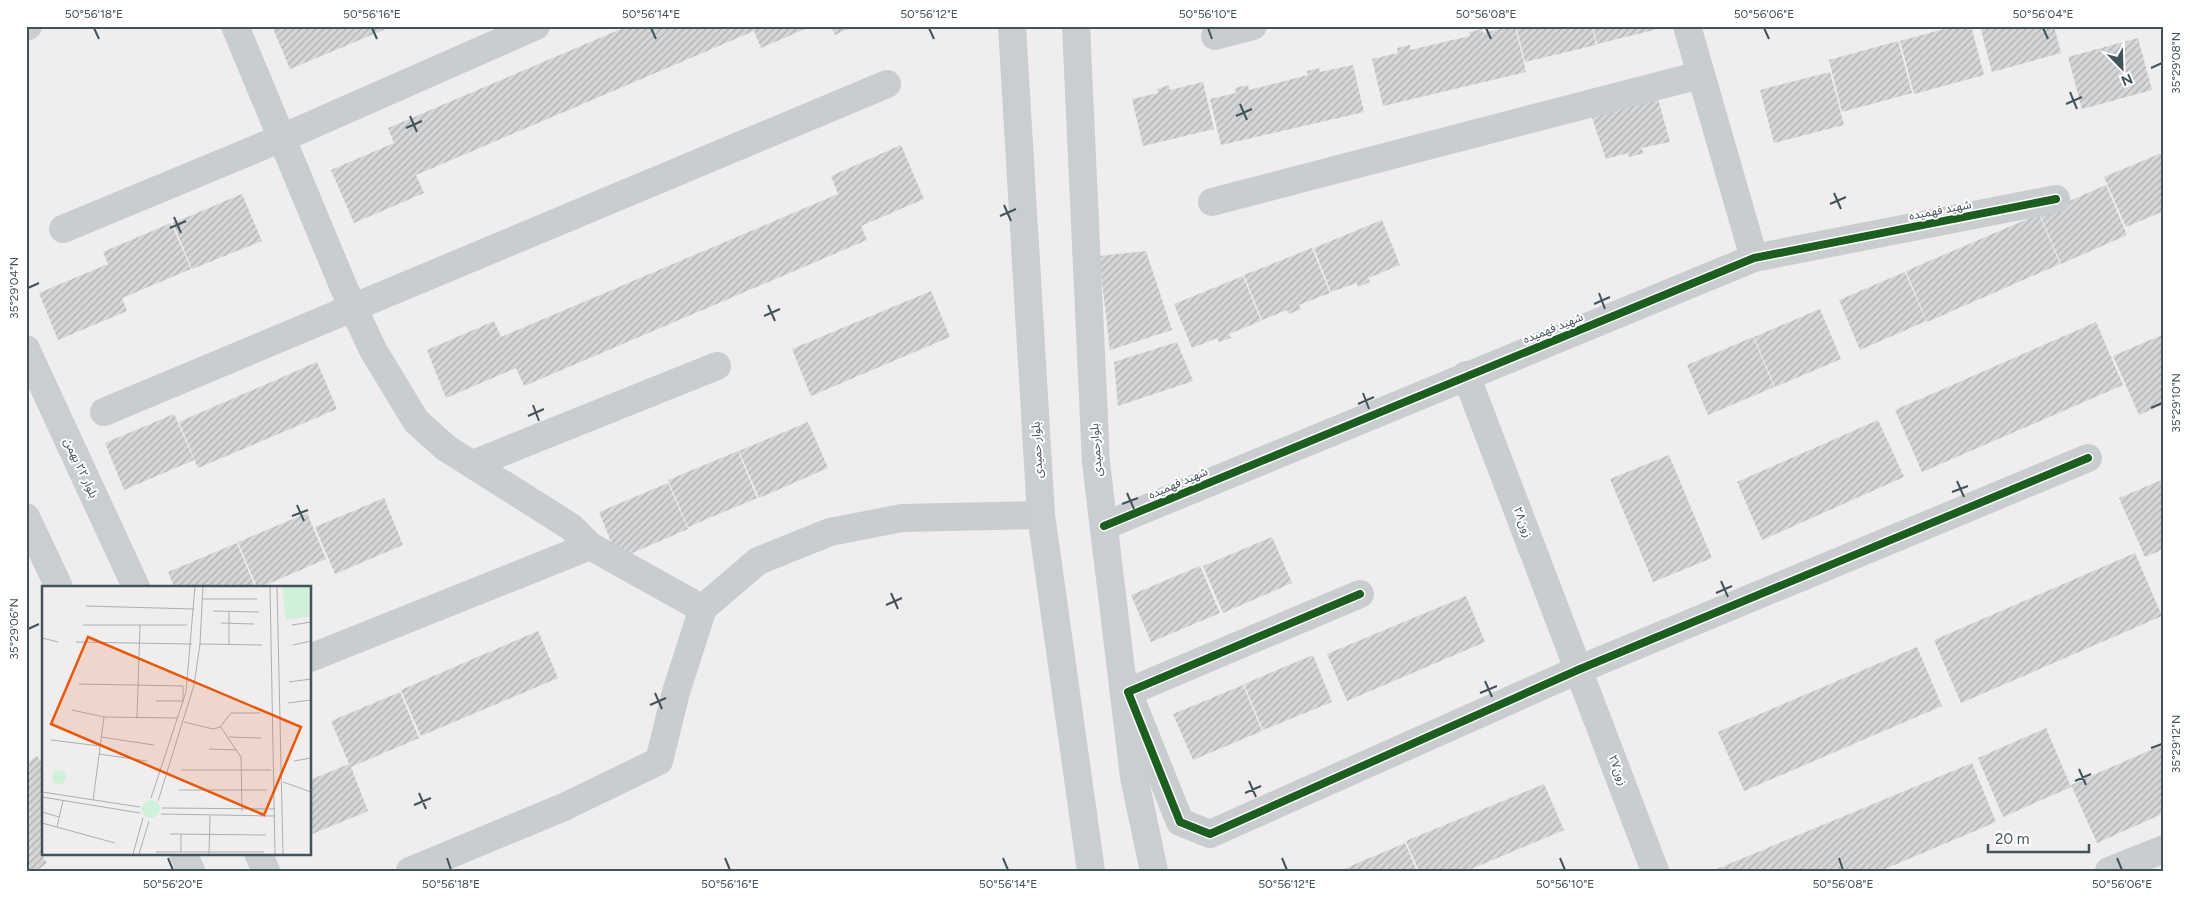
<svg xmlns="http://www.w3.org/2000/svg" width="2190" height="897" font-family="Figtree,'Noto Sans Arabic',sans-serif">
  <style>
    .building { fill: url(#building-hatch) }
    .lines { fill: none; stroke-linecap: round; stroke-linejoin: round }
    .street { stroke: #c9cdcf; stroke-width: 28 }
    .secondary { stroke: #caced1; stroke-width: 28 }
    .cycleway-casing { stroke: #fff; stroke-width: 11 }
    .cycleway { stroke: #1b5e20; stroke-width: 8 }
    .ticks { fill: none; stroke: #43535c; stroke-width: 2 }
    .labels { text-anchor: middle; stroke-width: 4; stroke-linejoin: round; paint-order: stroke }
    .street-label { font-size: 12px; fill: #43535c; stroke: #fff }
    .inset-road { fill: none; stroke: #aaafb4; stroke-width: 1 }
    .view { fill: #e8590c; fill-opacity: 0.15; stroke: #e8590c; stroke-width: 2.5 }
    .inset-edge { fill: none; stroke: #43535c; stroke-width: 2.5 }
    .neatline { fill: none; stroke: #43535c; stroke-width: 2 }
    .ticks-label { font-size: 12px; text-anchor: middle; fill: #43535c }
  </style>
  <defs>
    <pattern id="building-hatch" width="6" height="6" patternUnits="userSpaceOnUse" patternTransform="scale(1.25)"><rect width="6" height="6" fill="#d5d6d8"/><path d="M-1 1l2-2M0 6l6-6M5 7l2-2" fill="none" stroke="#aeb0b2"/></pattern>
  </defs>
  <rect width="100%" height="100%" fill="#efedee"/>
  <!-- building -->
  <path class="building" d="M272 26H393L290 69Z
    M628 26H812L761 48 754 31 416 175 424 193 354 223 331 170 394 143 388 128Z
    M831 26H855L835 35Z
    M1515 26 1526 72 1383 106 1372 59 1398 53 1397 48 1410 45V50L1470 36 1469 32 1482 29 1483 33Z
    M1516 26H1592L1596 45 1525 62Z
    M1593 26H1666V27L1597 44Z
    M1955 26H1971L1984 75 1914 94 1900 41Z
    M1980 26H2054L2061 53 1992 72Z
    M2138 38 2152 90 2082 109 2068 57Z
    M1898 41 1912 93 1842 112 1829 60Z
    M1353 65 1364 112 1221 145 1210 99 1236 93 1235 88 1248 85 1249 90 1308 75 1307 71 1319 68 1320 72Z
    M1830 72 1844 125 1774 143 1760 90Z
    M1203 82 1214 129 1143 146 1132 99 1158 93 1157 89 1169 85 1170 90Z
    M1658 99 1670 142 1641 148 1644 153 1629 157 1628 153 1606 159 1591 115Z
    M901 145 924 199 861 226 867 240 524 386 516 368 446 398 427 350 494 321 501 337 838 194 831 176Z
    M2164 152V211L2126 227 2104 177Z
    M2106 185 2127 235 2061 264 2040 214Z
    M242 194 262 241 192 269 173 223Z
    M2039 214 2060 264 1927 322 1906 271Z
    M1382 220 1400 265 1368 278 1370 282 1358 287 1357 283 1331 292 1314 248Z
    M171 223 191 269 122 298 127 311 58 340 39 293 108 264 103 252Z
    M1312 248 1330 293 1299 305 1301 309 1289 314 1287 310 1262 320 1244 275Z
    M1146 251 1172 330 1110 350 1099 256Z
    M1905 272 1926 321 1860 350 1839 300Z
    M1243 276 1261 321 1229 334 1231 338 1219 342 1217 338 1192 348 1174 304Z
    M931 291 950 337 811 396 792 349Z
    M1820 309 1841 359 1775 387 1754 337Z
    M2096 322 2123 385 1922 472 1895 410Z
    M2164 334V404L2139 415 2113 356Z
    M1753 337 1774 387 1708 415 1687 365Z
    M1177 342 1193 381 1118 406 1114 362Z
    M317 362 337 409 198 468 179 422Z
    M174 414 194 460 124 490 105 443Z
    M1878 420 1904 477 1762 540 1737 482Z
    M808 422 828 468 759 498 739 451Z
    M738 451 757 498 688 527 668 480Z
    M1669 455 1712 558 1653 582 1610 479Z
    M2164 479V549L2145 557 2119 498Z
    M668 483 688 529 618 559 599 512Z
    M384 498 403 545 335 574 315 527Z
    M307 513 326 559 261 587H257L238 542Z
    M1272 537 1292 583 1223 613 1203 566Z
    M237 543 255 587H174L168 572Z
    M2135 553 2162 616 1961 703 1934 640Z
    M1200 566 1220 613 1151 642 1131 595Z
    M1466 596 1485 642 1347 701 1327 654Z
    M538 631 558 678 421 736 401 690Z
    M1917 647 1942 706 1744 791 1718 732Z
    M1313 655 1332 702 1263 730 1244 684Z
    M1243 685 1262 731 1193 760 1173 714Z
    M400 692 419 738 351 767 368 811 310 835V780L349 764 331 721Z
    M2046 728 2071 787 2003 817 1978 758Z
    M2164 744V813L2097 843 2071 785Z
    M37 756 44 766V853H48L43 857 47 863 36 871H26V764Z
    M1972 763 1996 822 1880 871H1712Z
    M1544 784 1564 830 1466 871H1419L1406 841Z
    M1405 843 1417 871H1339Z"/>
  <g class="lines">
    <!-- street -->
    <path class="street" d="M235 26 344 288 373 350 416 421 446 448 571 527 590 546 703 609
      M1687 26 1754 258
      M1215 36 1253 26
      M1212 202 1700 75
      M63 229 282 138 536 26
      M1466 375 1655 871
      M104 412 887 84
      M473 464 717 366
      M1104 526 1754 258 2056 199
      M1360 594 1128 692 1180 822 1210 834 1580 669 2088 458
      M310 658 590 546
      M410 871 564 807 659 761 676 692 703 608 758 561 830 532 902 518 1041 515
      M2109 871 2164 849"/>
    <!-- secondary -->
    <path class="secondary" d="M1012 26 1041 515 1091 871
      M1076 26 1096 463 1134 777 1154 871
      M26 27 28 26
      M26 349 136 587
      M26 517 59 587
      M183 853 191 871
      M258 853 266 871"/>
    <!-- cycleway casing -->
    <g class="cycleway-casing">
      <path id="cycleway" d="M1104 526 1754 258 2056 199
        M1360 594 1128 692 1180 822 1210 834 1580 669 2088 458"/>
    </g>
    <!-- cycleway -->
    <use href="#cycleway" class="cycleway"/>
  </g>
  <!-- ticks -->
  <path class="ticks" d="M94 28 99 39M372 28 377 39M651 28 656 39M929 28 934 39M1208 28 1212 39M1486 28 1491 39M1764 28 1769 39M2043 28 2048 39M2151 68 2162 63M2070 92 2077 109M1240 104 1247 120M2066 104 2082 97M410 116 417 132M1236 116 1252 109M406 128 422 121M1834 193 1841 209M1830 204 1846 197M1004 205 1011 221M1000 216 1016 209M174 217 181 233M170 228 186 221M28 288 39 283M1599 293 1605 309M1594 304 1610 297M768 305 775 321M764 316 780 309M1363 393 1369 409M1358 404 1374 397M533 405 539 421M2151 408 2162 403M528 416 544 409M1957 481 1964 497M1952 492 1968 486M1127 493 1134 509M1122 504 1138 498M297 505 304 521M292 516 308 510M1721 581 1728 597M891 593 898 609M1716 593 1732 586M886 605 902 598M28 629 39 624M1485 681 1492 697M655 693 662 709M1480 693 1497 686M650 705 666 698M2151 748 2162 744M2079 769 2086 785M1249 781 1256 797M2075 781 2091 774M419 793 426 809M1245 793 1261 786M414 805 431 798M168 858 173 870M447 858 451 870M725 858 730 870M1003 858 1008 870M1282 858 1287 870M1560 858 1565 870M1839 858 1843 870M2117 858 2122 870"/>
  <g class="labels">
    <!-- street labels -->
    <g class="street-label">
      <text transform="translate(1940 210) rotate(-11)" y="4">شهید فهمیده</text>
      <text transform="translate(1553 328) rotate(-22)" y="4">شهید فهمیده</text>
      <text transform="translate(1037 450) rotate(-93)" y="4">بلوار حمیدی</text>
      <text transform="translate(1096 450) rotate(-94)" y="4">بلوارحمیدی</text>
      <text transform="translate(81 468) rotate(65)" y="4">بلوار ۲۲ بهمن</text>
      <text transform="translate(1178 483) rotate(-23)" y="4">شهید فهمیده</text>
      <text transform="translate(1523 522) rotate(69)" y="4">زون۲۸</text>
      <text transform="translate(1618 770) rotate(69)" y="4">زون۲۷</text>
    </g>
  </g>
  <!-- overview -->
  <g transform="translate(42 586)">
    <rect width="269" height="269" fill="#efedee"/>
    <path d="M100 223a9 9 0 1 1 18 0a9 9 0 1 1-18 0Z" fill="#cff0d9"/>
    <path d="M240 0H269V30L244 34Z" fill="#cff0d9"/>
    <path d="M10 191a7 7 0 1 1 14 0a7 7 0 1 1-14 0Z" fill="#cff0d9"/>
    <path class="inset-road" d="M228 0 233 268M235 0 241 268M160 13H215M44 20 152 23M171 25 217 26M187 26V58M179 37 212 38M41 39H145M250 39 269 36M0 52 16 56M34 56 150 58M158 58 220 59M251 59 269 55M247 96 269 93M37 98 141 100V115H114M246 117 269 114M30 124 62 131 136 132M95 132 98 39M142 136 171 143 178 141 189 127H218M178 140 199 171 200 225M59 151 112 159M187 151 219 152M9 154 58 160M167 163 195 164M57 168 105 175M252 175 269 172M139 184H229M241 196 269 206M137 204H225M0 206 98 221M0 211 98 227M109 212 144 106 153 0M51 215 62 131M116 215 152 99 158 58 161 0M120 222 233 223M0 226 17 231M119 228 233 230M0 237 73 257M15 241 21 215M128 248 224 249M114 266H222M139 266V248M91 268 101 232M97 268 107 235M167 268 168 230"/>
    <path class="view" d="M46 51 259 141 222 229 9 138Z"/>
    <rect width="269" height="269" class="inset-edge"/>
  </g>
  <!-- border -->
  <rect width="2190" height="897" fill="none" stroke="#ffffff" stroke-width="55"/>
  <!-- north arrow -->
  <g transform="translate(2122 68) rotate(157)" stroke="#ffffff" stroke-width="4" paint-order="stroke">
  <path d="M0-4L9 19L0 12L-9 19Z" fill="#43535c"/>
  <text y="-8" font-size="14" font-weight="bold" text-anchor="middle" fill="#43535c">N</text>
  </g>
  <!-- scale -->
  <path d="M1988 844v8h101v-8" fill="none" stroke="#43535c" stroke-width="2.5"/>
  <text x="1995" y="844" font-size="15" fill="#43535c" stroke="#ffffff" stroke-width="4" paint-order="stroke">20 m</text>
  <rect x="28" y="28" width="2134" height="842" class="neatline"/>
  <g class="ticks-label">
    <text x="94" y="18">50°56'18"E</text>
    <text x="372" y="18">50°56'16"E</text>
    <text x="651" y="18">50°56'14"E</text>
    <text x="929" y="18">50°56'12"E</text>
    <text x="1208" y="18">50°56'10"E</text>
    <text x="1486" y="18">50°56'08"E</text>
    <text x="1764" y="18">50°56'06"E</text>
    <text x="2043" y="18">50°56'04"E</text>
    <text transform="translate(2176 63) rotate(-90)" y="4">35°29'08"N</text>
    <text transform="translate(14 288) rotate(-90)" y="4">35°29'04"N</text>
    <text transform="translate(2176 403) rotate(-90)" y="4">35°29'10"N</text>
    <text transform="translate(14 629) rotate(-90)" y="4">35°29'06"N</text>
    <text transform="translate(2176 744) rotate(-90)" y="4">35°29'12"N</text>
    <text x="173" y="888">50°56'20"E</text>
    <text x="451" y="888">50°56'18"E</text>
    <text x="730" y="888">50°56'16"E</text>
    <text x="1008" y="888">50°56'14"E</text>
    <text x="1287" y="888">50°56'12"E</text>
    <text x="1565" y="888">50°56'10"E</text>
    <text x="1843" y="888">50°56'08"E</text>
    <text x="2122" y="888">50°56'06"E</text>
  </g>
</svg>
